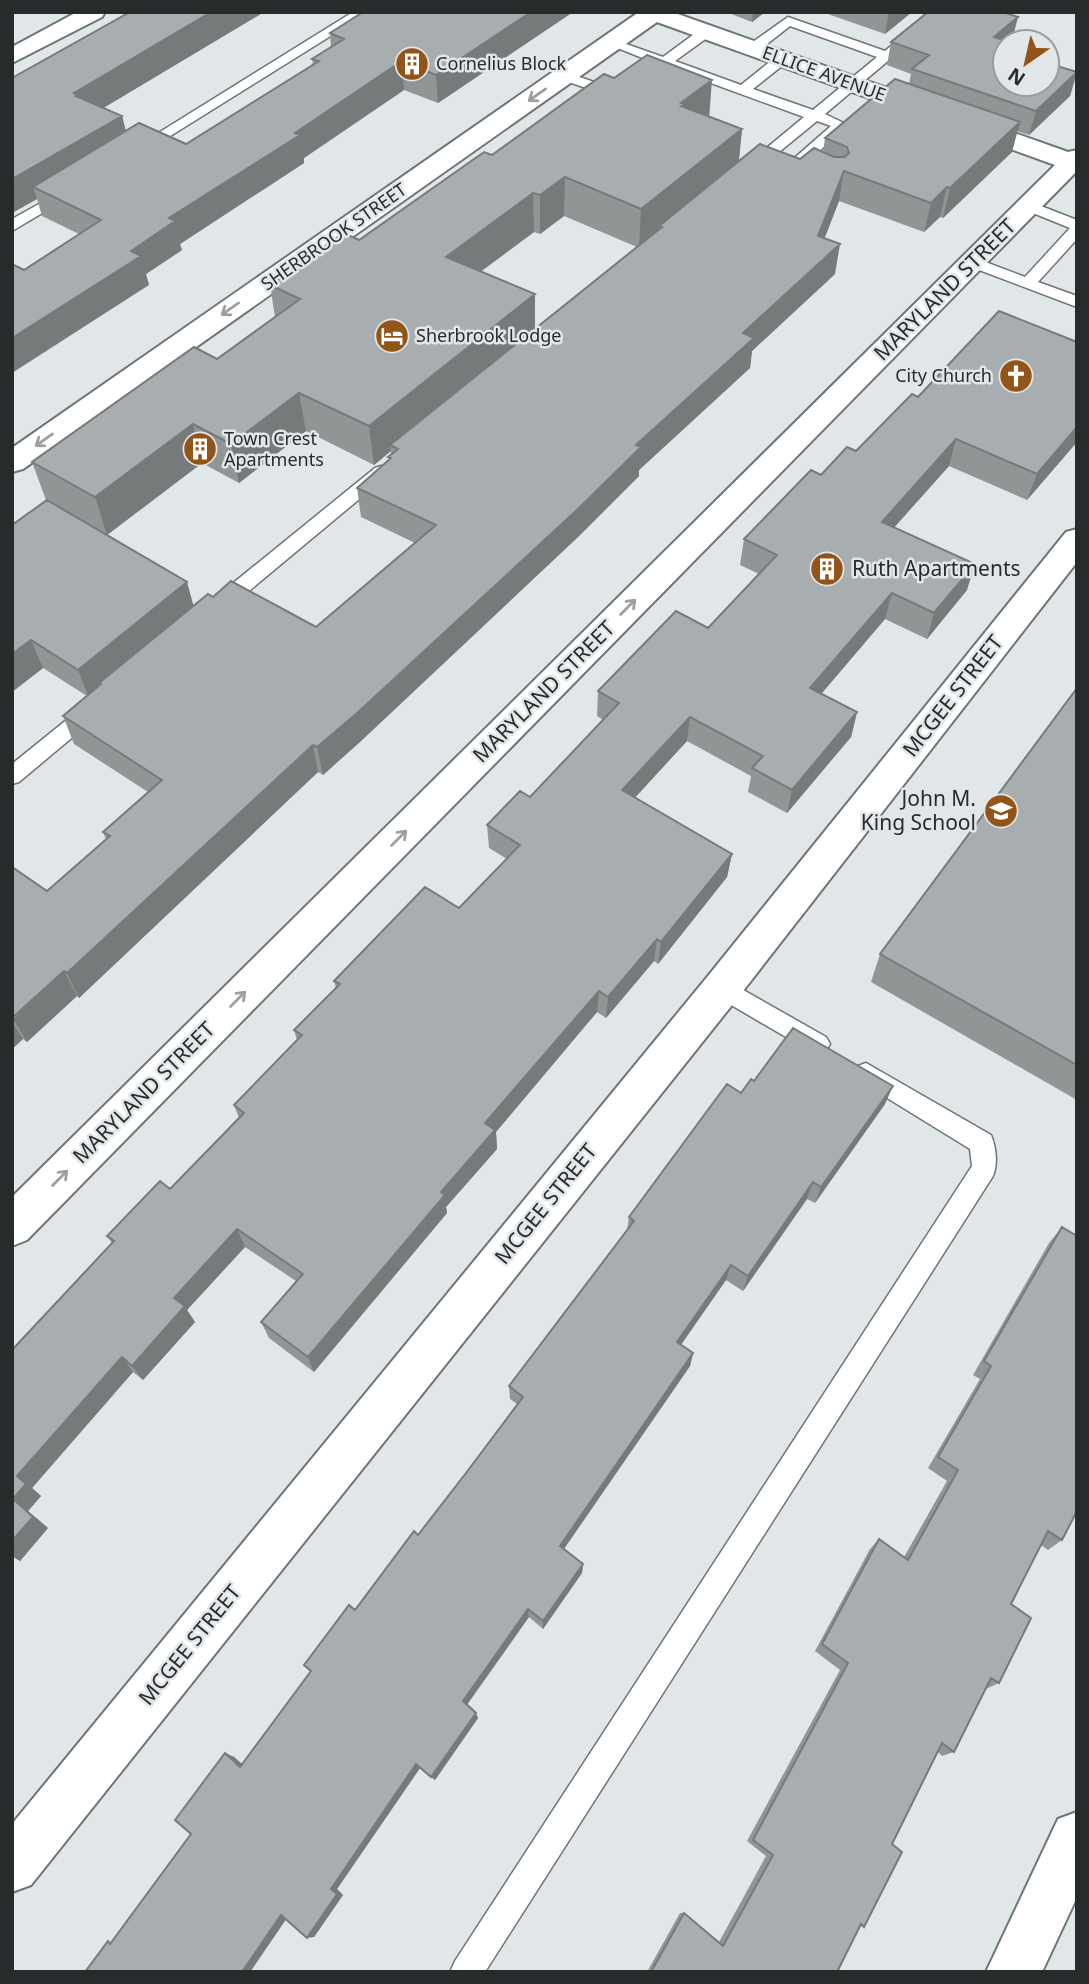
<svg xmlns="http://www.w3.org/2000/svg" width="1089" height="1984" font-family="'Noto Sans',sans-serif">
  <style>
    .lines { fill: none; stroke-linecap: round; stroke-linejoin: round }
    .service-casing { stroke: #6f7576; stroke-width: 3 }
    .minor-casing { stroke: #6f7576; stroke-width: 4 }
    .secondary-casing { stroke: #6f7576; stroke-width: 4 }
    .service { fill: #fff; fill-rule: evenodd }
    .minor { fill: #fff; fill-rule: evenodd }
    .secondary { fill: #fff; fill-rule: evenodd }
    .wall { fill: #909696; fill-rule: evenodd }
    .shaded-wall { fill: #767a7a }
    .building { fill: #a8aeaf; stroke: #767a7a; stroke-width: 2 }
    .oneway { stroke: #9ea0a0 }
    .labels { text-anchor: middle; stroke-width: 5; stroke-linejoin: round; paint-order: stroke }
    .far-poi-label { font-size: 18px; fill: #282b2b; stroke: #e1e7e9; text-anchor: start }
    .far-street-label { font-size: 18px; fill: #282b2b; stroke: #e1e7e9 }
    .street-label { font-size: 21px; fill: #282b2b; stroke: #e1e7e9 }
    .poi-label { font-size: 21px; fill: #282b2b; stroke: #e1e7e9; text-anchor: start }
  </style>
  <rect width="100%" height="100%" fill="#e1e7e9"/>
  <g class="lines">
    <!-- service casing -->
    <g class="service-casing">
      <path id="service" d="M353 12H369L143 153H133L131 150Z
        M932 12H946L825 114 848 125 804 165 803 170C797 172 792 171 788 165L790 162 831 126 817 121 756 171H746L744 168 746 165 804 117 667 67 662 71H652L650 68 655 63 605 43 612 39 663 57 701 29H711V35L675 61 741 85 777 56H787V62L753 89 813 110 877 57 790 26 757 52H747V46L788 17 885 51Z
        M565 72 623 92 625 95 618 99 560 79V73Z
        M66 189 71 190 73 193 71 196 12 231V219Z
        M1028 201 1077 220V239L1038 282 1077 296V307L966 265 964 262 972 257 1025 277 1070 228 1023 209 1020 206 1023 203Z
        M381 466 390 472 387 476 225 611H211L209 606 211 601 375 468Z
        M92 703 99 705 102 710 99 715 19 782 12 784V764L85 705Z
        M722 978 826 1037 830 1044 826 1051 818 1054 810 1051 714 995 711 988 714 981Z
        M866 1063 991 1135C996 1147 998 1164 993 1176L485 1972H450L455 1961 972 1166 970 1149 858 1080 854 1073 858 1066Z"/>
    </g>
    <!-- minor casing -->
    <g class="minor-casing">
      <path id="minor" d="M77 12H105L102 17 12 63V47Z
        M1077 529V562L736 1000 31 1885 12 1892V1824L708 976 1066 532Z
        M1077 1812V1897L1042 1972H986L1058 1819Z"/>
    </g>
    <!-- secondary casing -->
    <g class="secondary-casing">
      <path id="secondary" d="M639 12H672L1068 152 1077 150V171L27 1240 12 1246V1197L1055 165 657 22 23 469 12 472V448Z"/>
    </g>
    <!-- service -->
    <use href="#service" class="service"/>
    <!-- minor -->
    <use href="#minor" class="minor"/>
    <!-- secondary -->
    <use href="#secondary" class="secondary"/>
  </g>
  <!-- wall -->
  <path class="wall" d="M264 12 103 108 122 116 126 131 186 144 313 65 312 59 331 47 330 33 573 12 438 103 404 90 304 158V163L180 244 182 250 146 274 149 285 24 270 79 234 42 216 37 199 12 213V78Z
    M726 12H765L752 22Z
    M822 12H912L885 34Z
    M1012 41 1005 42V84L1077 72 1070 96 1029 135 1017 131 1012 152 943 218 940 217 924 232 839 201 824 238 835 274 752 351 750 368 639 470V476L578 537 361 741 323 775 318 772 79 998 77 996 27 1042 23 1039 12 1049V867L47 891 106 839 103 832 148 792 74 744 63 716 87 696 43 668 12 692 46 500 32 462 217 359 275 317 270 285 359 240 492 155 709 116 742 129 739 161 800 159 823 152 825 138 909 84 911 74 887 65 891 42ZM564 216 637 247 535 329 480 272 534 232 540 234ZM306 431 374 465 391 451V454L388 457 389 460 357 488 361 517 415 543 316 627 213 597 194 605 107 535 202 463 239 483Z
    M1077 342V442L1027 500 949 466 894 527 967 590 927 639 885 619 821 694 857 712 851 737 787 813 748 792 751 776 687 741 635 797 732 854 727 877 658 964 654 961 606 1018 597 1012 496 1132 497 1149 446 1207 447 1213 314 1372 269 1338 261 1322 296 1281 245 1247 187 1310 195 1322 143 1380 133 1372 32 1488 41 1496 28 1511 48 1528 20 1561 12 1556V1350L112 1243 107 1236 170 1189 239 1118 234 1105 297 1040 294 1030 336 988 334 981 459 908 507 859 489 848 487 825 530 797 603 720 597 716 598 691 708 628 759 574 740 565 744 539 821 475 856 451 918 397Z
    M1077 688V1100L871 982 880 954Z
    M754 1081 885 1104 815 1203 807 1199 743 1291 726 1280 681 1344 693 1353 690 1366 564 1549 583 1564 582 1573 543 1629 529 1617 467 1705 478 1718 435 1780 420 1768 337 1889 343 1895 314 1937 286 1919 250 1972 112 1941 191 1834 225 1753 234 1757 242 1764 310 1672 304 1665 355 1610 418 1535 466 1473 517 1404 510 1399 509 1386 627 1231 629 1217 741 1093Z
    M1062 1227V1540L1048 1550 1041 1545 1011 1604 999 1683 986 1689 954 1752 942 1756 938 1752 892 1844 864 1927 860 1926 837 1972H647L680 1913H684L719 1942 766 1856 747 1841 840 1670 815 1651 870 1549 879 1539 904 1557 947 1481 928 1468 980 1379 973 1375 1049 1243Z"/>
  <!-- shaded-wall -->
  <path class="shaded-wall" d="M211 12H264L85 119 74 93Z
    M531 12H573L438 103 436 75Z
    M753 12H765L752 22Z
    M889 12H912L885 34Z
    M1018 17 1012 41 1010 42H1005L994 37Z
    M402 61 404 90 304 158V163L180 244 182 250 146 274 149 285 12 373V338L131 251 169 218Z
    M1077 72 1070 96 1029 135 1036 111Z
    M712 80 709 119 681 142V103Z
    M122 116 129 145 33 187 37 199 12 213V179Z
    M1020 122 1012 152 943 218 950 188Z
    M742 129 738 167 659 226V232L639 248 641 209Z
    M844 171 839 201 814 266 818 236Z
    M565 177 564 216 540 234V195Z
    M947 187 940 217 924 232 931 203Z
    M533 193 534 232 448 296 446 257Z
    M840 244 835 274 752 351 750 368 639 470V476L578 537 361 741 323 775 317 747 636 445 743 333Z
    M535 294V333L390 445 391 451 374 465 369 426Z
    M299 393 306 431 239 483 231 444Z
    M193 424 202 463 107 535 95 497Z
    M1077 427V442L1027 500 1037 474Z
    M956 439 949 466 876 548 882 522Z
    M975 564 967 590 927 639 934 613Z
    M187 582 195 611 99 683 101 688 89 698 78 670Z
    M892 593 885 619 805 713 810 688Z
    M31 640 43 668 12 692V654Z
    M857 712 851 737 787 813 792 790Z
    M690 717 687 741 621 813 622 790Z
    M313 745 318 772 79 998 67 973Z
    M732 854 727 877 658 964 661 942Z
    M657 939 654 961 606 1018 608 997Z
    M64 971 77 996 27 1042 13 1019Z
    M599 991 597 1012 496 1132 497 1149 446 1207 447 1213 314 1372 308 1357 441 1192 485 1123Z
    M12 1022 23 1039 12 1049Z
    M893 1086 885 1104 815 1203 821 1187Z
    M813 1182 807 1199 743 1291 748 1276Z
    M237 1229 245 1247 187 1310 195 1322 143 1380 132 1366 174 1298Z
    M731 1265 726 1280 674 1355 677 1342Z
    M693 1353 690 1366 559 1556 560 1546Z
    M122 1357 133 1372 32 1488 41 1496 28 1511 48 1528 20 1561 12 1556 13 1499 17 1476Z
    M583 1564 582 1573 543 1629V1621Z
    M528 1609 529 1617 465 1707 463 1701Z
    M476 1713 478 1718 435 1780 431 1777Z
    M225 1753 234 1757 249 1770 240 1767Z
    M416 1764 420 1768 337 1889 343 1895 314 1937 307 1938 331 1889Z
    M281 1915H289L250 1972H242Z"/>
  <!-- building -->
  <path class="building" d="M130 12H211L74 93 79 95 76 96 122 116 12 179V78Z
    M363 12H531L436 75 402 61 295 133 300 135 169 218 175 221 131 251 141 256 12 338V264L24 270 101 220 33 187 139 123 186 144 319 61 312 59 344 39 330 33Z
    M928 12H1003L1018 17 994 37 1008 42H1005V84H1047V63L1077 72 1036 111 912 69 929 55 891 42Z
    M647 55 712 80 681 103 684 104 681 106 742 129 641 209 565 177 540 195 533 193 446 257 535 294 369 426 299 393 231 444 193 424 95 497 32 462 194 347 217 359 300 299 270 285 344 233 359 240 484 152 492 155 604 74 614 78Z
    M895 79 1020 122 950 188 947 187 931 203 844 171 818 236 840 244 743 333 754 338 636 445 641 447 579 508 356 714 317 747 313 745 67 973 64 971 12 1018V867L47 891 110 836 103 832 162 780 63 716 101 684 99 683 208 594 213 597 231 581 316 627 436 525 357 488 391 458 388 457 398 449 390 445 662 227 659 226 760 144 800 159 814 148 834 157H845L849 153 847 147 825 138Z
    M999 311 1077 342V427L1037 474 956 439 882 522 975 564 934 613 892 593 810 688 857 712 792 790 752 768 763 756 690 717 622 790 732 854 661 942 657 939 608 997 599 991 485 1123 495 1130 441 1192 445 1195 308 1357 261 1322 303 1274 237 1229 174 1298 185 1306 132 1366 122 1357 17 1476 26 1484 13 1499 33 1517 12 1541V1350L114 1241 107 1236 160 1181 170 1189 244 1113 234 1105 302 1035 294 1030 340 984 334 981 425 887 459 908 520 845 487 825 520 791 530 797 619 703 598 691 676 611 708 628 777 555 744 539 811 470 821 475 847 447 856 451 912 394 918 397Z
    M47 500 187 582 78 670 31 640 12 654V525Z
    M1077 688V1065L880 954Z
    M793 1028 893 1086 821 1187 813 1182 748 1276 731 1265 677 1342 693 1353 560 1546 583 1564 543 1621 528 1609 463 1701 476 1713 431 1777 416 1764 331 1889 337 1894 307 1938 281 1915 242 1972H85L108 1941 110 1944 191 1834 175 1820 225 1753 240 1767 311 1671 304 1665 349 1605 355 1610 414 1531 418 1535 466 1473 523 1397 509 1386 634 1221 629 1217 727 1084 741 1093 751 1079 754 1081Z
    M1062 1227 1077 1236V1511L1062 1540 1048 1531 1011 1604 1031 1618 999 1683 991 1678 954 1752 942 1743 892 1844 902 1852 864 1927 861 1924 837 1972H651L684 1913 723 1946 773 1855 753 1840 848 1663 822 1644 879 1539 908 1560 958 1470 938 1457 991 1366 984 1361Z"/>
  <!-- one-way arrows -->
  <defs><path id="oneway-shaft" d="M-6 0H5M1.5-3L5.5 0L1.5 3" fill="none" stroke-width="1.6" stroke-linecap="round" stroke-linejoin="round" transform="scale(1.75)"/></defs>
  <g class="oneway">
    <use href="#oneway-shaft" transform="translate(537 95) rotate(145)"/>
    <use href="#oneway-shaft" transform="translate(230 309) rotate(145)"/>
    <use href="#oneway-shaft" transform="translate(44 440) rotate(145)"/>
    <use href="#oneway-shaft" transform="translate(628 607) rotate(-45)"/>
    <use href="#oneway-shaft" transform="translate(399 838) rotate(-45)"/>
    <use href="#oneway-shaft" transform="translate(238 999) rotate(-45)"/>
    <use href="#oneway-shaft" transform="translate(60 1178) rotate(-45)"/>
  </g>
  <!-- icons -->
  <defs>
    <g id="building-disc" transform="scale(1.75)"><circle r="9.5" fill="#925419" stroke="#e1e7e9"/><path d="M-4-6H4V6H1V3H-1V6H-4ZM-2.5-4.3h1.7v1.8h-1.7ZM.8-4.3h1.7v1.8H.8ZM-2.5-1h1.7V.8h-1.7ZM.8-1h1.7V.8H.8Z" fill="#fff"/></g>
    <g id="hotel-disc" transform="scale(1.75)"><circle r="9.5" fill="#925419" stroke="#e1e7e9"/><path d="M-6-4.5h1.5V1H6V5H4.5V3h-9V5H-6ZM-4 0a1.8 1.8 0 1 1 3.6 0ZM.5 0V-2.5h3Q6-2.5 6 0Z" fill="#fff"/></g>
    <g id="church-disc" transform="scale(1.75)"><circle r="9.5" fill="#925419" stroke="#e1e7e9"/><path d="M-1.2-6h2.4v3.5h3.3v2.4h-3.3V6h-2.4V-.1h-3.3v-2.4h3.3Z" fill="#fff"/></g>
    <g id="school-disc" transform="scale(1.75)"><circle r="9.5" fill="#925419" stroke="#e1e7e9"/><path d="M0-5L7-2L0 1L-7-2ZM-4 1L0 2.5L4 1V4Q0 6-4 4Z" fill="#fff"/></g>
  </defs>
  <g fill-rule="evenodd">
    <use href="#building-disc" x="412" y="64"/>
    <use href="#hotel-disc" x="392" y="336"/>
    <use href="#church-disc" x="1016" y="376"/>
    <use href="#building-disc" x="200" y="449"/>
    <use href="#building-disc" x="827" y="569"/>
    <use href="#school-disc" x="1001" y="811"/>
  </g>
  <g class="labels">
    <!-- far-poi labels -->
    <g class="far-poi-label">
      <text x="436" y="70">Cornelius Block</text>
      <text x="416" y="342">Sherbrook Lodge</text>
      <text x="992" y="382" text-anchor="end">City Church</text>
      <text x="224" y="445">Town Crest<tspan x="224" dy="21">Apartments</tspan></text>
    </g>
    <!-- far-street labels -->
    <g class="far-street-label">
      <text transform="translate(824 74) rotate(20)" y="6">ELLICE AVENUE</text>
      <text transform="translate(334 237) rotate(-35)" y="6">SHERBROOK STREET</text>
    </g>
    <!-- street labels -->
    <g class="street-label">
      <text transform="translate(945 290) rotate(-45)" y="7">MARYLAND STREET</text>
      <text transform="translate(544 692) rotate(-45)" y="7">MARYLAND STREET</text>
      <text transform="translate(953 696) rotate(-52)" y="7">MCGEE STREET</text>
      <text transform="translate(144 1093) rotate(-45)" y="7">MARYLAND STREET</text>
      <text transform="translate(546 1204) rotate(-51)" y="7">MCGEE STREET</text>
      <text transform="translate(190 1645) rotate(-51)" y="7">MCGEE STREET</text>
    </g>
    <!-- poi labels -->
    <g class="poi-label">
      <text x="852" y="576">Ruth Apartments</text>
      <text x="976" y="806" text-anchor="end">John M.<tspan x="976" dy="24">King School</tspan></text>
    </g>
  </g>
  <!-- border -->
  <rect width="1089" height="1984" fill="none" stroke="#282b2b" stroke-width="28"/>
  <!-- north arrow -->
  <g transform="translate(1026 63) rotate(214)"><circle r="33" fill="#e1e7e9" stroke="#979c9d" stroke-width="2"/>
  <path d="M0-5L12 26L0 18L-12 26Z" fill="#925419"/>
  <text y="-10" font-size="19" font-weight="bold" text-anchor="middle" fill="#282b2b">N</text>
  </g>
</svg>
